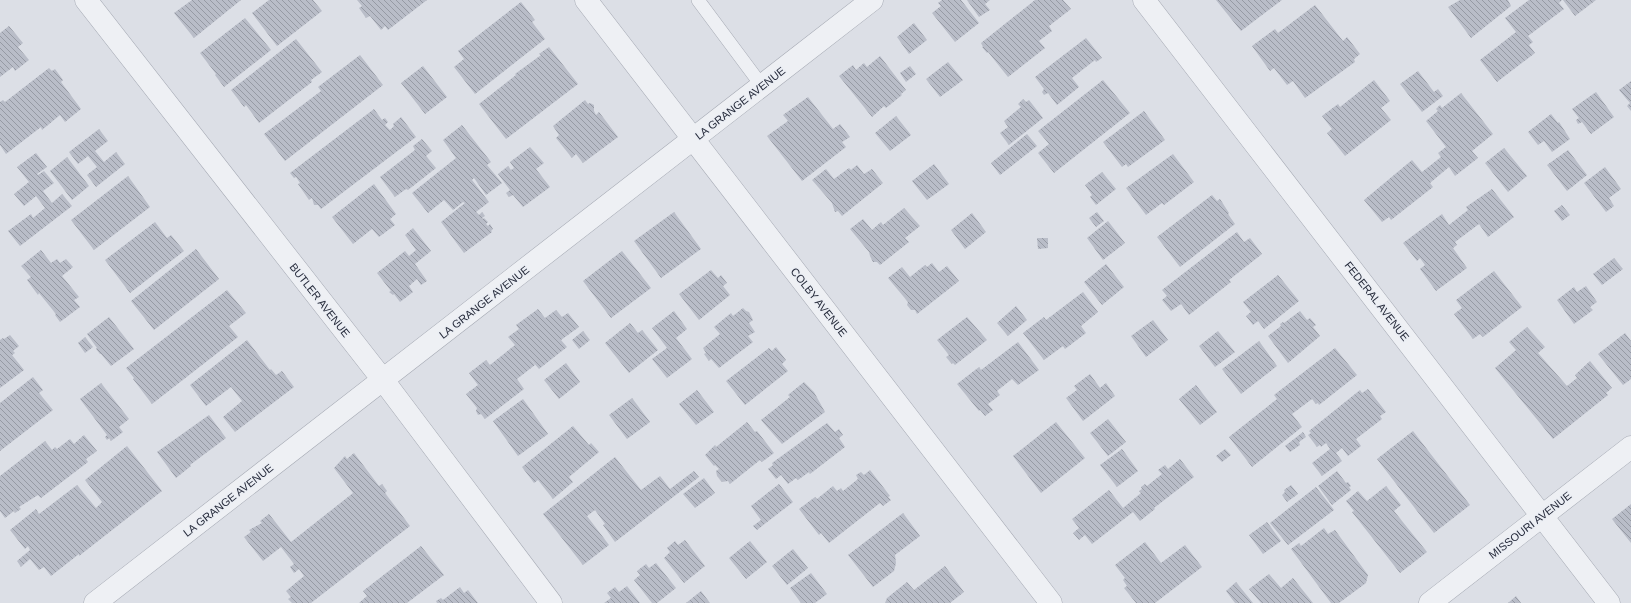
<svg xmlns="http://www.w3.org/2000/svg" width="1631" height="603" font-family="Arial,sans-serif">
  <style>
    .building { fill: url(#building-back-hatch) }
    .lines { fill: none; stroke-linecap: round; stroke-linejoin: round }
    .lane-casing { stroke: #a5a9b3; stroke-width: 14 }
    .street-casing { stroke: #a5a9b3; stroke-width: 23 }
    .lane { stroke: #eef0f4; stroke-width: 13 }
    .street { stroke: #eef0f4; stroke-width: 22 }
    .labels { text-anchor: middle; stroke-width: 3; stroke-linejoin: round; paint-order: stroke }
    .street-label { font-size: 11px; fill: #262b3b; stroke: #ebeef4 }
  </style>
  <defs>
    <pattern id="building-back-hatch" width="6" height="6" patternUnits="userSpaceOnUse"><rect width="6" height="6" fill="#b9bdc8"/><path d="M-1 5l2 2M0 0l6 6M5-1l2 2" fill="none" stroke="#969aa4"/></pattern>
  </defs>
  <rect width="100%" height="100%" fill="#dcdfe6"/>
  <!-- building -->
  <path class="building" d="M192 0H241L194 38 174 13Z
    M269 0H313L322 11 277 46 252 13Z
    M357 0H427L388 30 385 26 381 30 370 16 366 18 359 8 362 6Z
    M942 0H961L979 23 955 42 932 13 941 6 938 3Z
    M967 0H990L985 4 990 10 979 17Z
    M1035 0H1063L1071 9 1049 26 1052 31 1039 41 1045 48 1008 77 988 52 987 53 982 47H983L981 43Z
    M1216 0H1282L1241 31Z
    M1460 0H1508L1511 6 1471 38 1448 7Z
    M1529 0H1562L1559 3 1564 9 1528 36 1533 42 1529 45 1535 53 1497 82 1480 60 1516 32 1505 18Z
    M1563 0H1596L1575 16Z
    M521 2 535 20 532 22 545 39 475 94 454 67 464 59 458 51Z
    M1315 5 1343 41 1347 37 1360 54 1354 59 1355 62 1305 98 1293 81 1287 85 1274 68 1270 71 1252 46 1275 29 1278 33Z
    M245 18 271 50 224 87 215 75 216 74 200 53Z
    M914 23 927 40 909 54 897 37Z
    M9 26 23 43 18 47 29 60 15 71 13 67 0 77V33Z
    M1086 38 1102 58 1096 62 1095 60 1072 78 1079 87 1057 105 1048 93 1044 95 1042 92 1044 89 1035 77Z
    M296 39 322 72 311 80 312 82 259 123 246 105 244 107 231 90Z
    M549 47 578 84 506 139 479 104 516 75 515 74 541 55 539 54Z
    M360 55 383 85 285 161 264 134 321 91 318 87Z
    M880 56 906 90 901 94 902 95 886 108 884 106 872 117 839 76 853 65 856 70 864 63 867 67Z
    M948 62 963 80 940 97 926 79Z
    M423 66 447 97 425 114 401 83Z
    M910 66 916 74 906 82 900 73Z
    M49 68 52 71 55 69 63 80 61 82 81 109 65 122 60 115 42 130 41 127 6 154 0 145V102L3 100 5 102Z
    M1418 71 1434 92 1438 89 1443 96 1422 112 1400 84Z
    M1103 80 1130 113 1054 173 1038 153 1049 144 1038 131Z
    M1374 80 1390 101 1381 108 1391 120 1345 156 1327 133 1332 129 1322 116 1338 104 1340 107Z
    M1631 81V111L1627 106 1630 103 1619 90Z
    M1596 92 1614 117 1591 134 1582 122 1578 124 1576 120 1579 118 1572 109Z
    M1461 93 1493 134 1472 151 1478 158 1455 176 1449 167 1430 183 1433 187 1391 220 1389 217 1382 222 1364 200 1412 160 1422 172 1441 157 1438 153 1446 147 1426 121 1438 111 1436 109 1440 105 1442 108Z
    M808 97 833 129 840 124 850 137 842 142 846 147 802 181 767 136 788 121 783 115Z
    M1023 99 1026 102 1029 100 1043 118 1009 145 1000 133 1008 127 1004 121 1021 107 1018 104Z
    M585 100 588 104 590 103 594 105V111L596 115 599 112 618 137 583 163 576 154 572 158 556 138 559 135 553 126Z
    M374 109 382 120 385 118 388 122 385 125 390 130 394 126 393 124 401 117 416 137 321 209 318 205H314L312 198 309 200 298 184 300 183 296 177 294 178 290 173Z
    M1144 111 1165 140 1128 167 1126 164 1122 167 1103 142Z
    M1551 114 1558 123 1559 122 1570 139 1552 152 1544 141 1538 145 1528 132Z
    M896 116 911 135 890 151 875 133Z
    M462 125 491 162 487 165 502 183 486 195 474 178 472 180 489 202 476 212 479 215 482 212 485 216 482 218 483 219 484 218 488 222 486 224 488 226 490 224 493 229 491 231 492 232 464 253 441 222 465 203 463 202 453 210 444 200 428 213 412 193 456 158 443 140Z
    M99 129 108 141 95 151 104 162 116 152 125 164 96 187 87 175 97 167 88 156 78 164 69 152Z
    M1027 134 1037 146 1000 175 991 163Z
    M422 139 432 151 426 156 436 168 408 190 406 189 395 197 380 177 415 150 413 146Z
    M530 147 544 163 536 169 550 187 523 207 513 195 509 197 506 193 510 190 498 174 508 166 511 170 514 168 510 162Z
    M1504 148 1527 176 1508 192 1485 163Z
    M1568 150 1587 175 1567 191 1547 165Z
    M36 153 47 167 37 174 38 175 44 171 54 183 43 191 52 203 62 194 72 206 20 246 8 231 31 214 33 218 45 208 36 196 24 206 14 194 29 182 17 167Z
    M1173 154 1194 182 1164 205 1162 203 1146 215 1126 188Z
    M67 157 89 186 72 200 50 171Z
    M934 164 949 184 927 200 912 181Z
    M857 165 864 174 872 169 883 183 842 216 838 211 835 212 832 203 812 180 826 169 834 179 849 168 851 170Z
    M1605 167 1621 189 1609 198 1614 206 1606 212 1584 183Z
    M1102 172 1116 189 1096 205 1090 197 1092 195 1085 185Z
    M128 176 150 207 94 250 71 220Z
    M374 184 396 214 390 219 395 225 379 237 372 229 353 244 332 217Z
    M1492 189 1514 217 1488 237 1479 224 1455 242 1457 245 1453 248 1467 268 1436 291 1420 269 1425 265 1420 258 1417 261 1403 243 1442 214 1449 225 1468 210 1466 207Z
    M1212 195 1217 201 1220 199 1229 213 1228 214 1235 224 1180 267 1157 237Z
    M1562 205 1570 215 1562 221 1554 211Z
    M904 208 920 226 905 238 909 242 880 265 877 262H873L870 256 869 252 850 229 863 219 872 230 881 222 883 225Z
    M674 212 701 249 661 278 634 241Z
    M1097 212 1104 221 1096 227 1089 218Z
    M972 213 986 232 965 249 951 230Z
    M1108 221 1125 243 1103 260 1087 238Z
    M155 222 167 238 171 235 184 251 130 293 105 260Z
    M413 228 431 251 415 264 427 281 421 285 417 279 409 286 413 292 400 302 394 294 393 295 389 292 391 291 377 273 405 251 409 256 416 250 405 235Z
    M1237 232 1244 242 1250 238 1262 254 1229 280 1231 282 1189 315 1181 304 1171 311 1162 300 1167 296 1162 290Z
    M1037 238H1048V248L1038 249Z
    M196 249 219 279 154 330 131 301Z
    M41 250 51 263 57 259 60 263 66 259 73 267 62 276 79 297 74 300 80 307 60 322 55 315 56 314 39 293 38 295 27 280 31 277 21 266Z
    M622 251 651 288 611 318 583 281Z
    M1614 258 1623 269 1602 285 1593 274Z
    M932 263 939 272 947 266 959 281 917 314 915 310H911L907 305 908 302 888 278 902 267 910 277 925 265 927 267Z
    M1106 264 1124 287 1102 305 1084 282Z
    M711 270 718 278 721 275 727 283 723 286 730 295 699 320 679 294Z
    M1494 271 1522 307 1483 337 1480 334 1473 339 1454 314 1462 308 1456 300Z
    M1278 275 1299 301 1264 329 1258 321 1253 325 1246 316 1251 312 1243 302Z
    M1586 286 1597 302 1590 307 1593 310 1574 324 1557 300 1574 287 1577 292Z
    M227 290 246 313 229 326 238 337 152 404 133 379 134 378 126 368Z
    M1083 292 1098 312 1081 326 1086 333 1065 349 1063 346 1044 360 1023 333 1044 317 1046 320Z
    M1016 306 1027 320 1008 336 997 323Z
    M743 308 746 311 749 312 753 320 749 323 755 332 748 336 753 342 719 368 711 359 709 361 704 354 706 353 703 348 720 334 714 327 731 313 733 316Z
    M538 309 545 318 556 310 562 317 568 313 579 327 561 340 567 347 539 369 528 356 535 365 517 379 524 389 485 419 481 414 478 415 476 411 477 408 466 394 478 385 469 373 486 360 490 365 515 345 508 337 519 329 516 325Z
    M674 311 687 329 676 338 692 359 667 378 652 359 667 348 652 328Z
    M1300 311 1307 320 1310 318 1316 325 1313 327 1320 336 1288 363 1268 336 1281 326 1280 324 1283 322 1284 323Z
    M109 317 134 349 111 366 101 354H100L96 349 97 348 87 334Z
    M967 317 987 340 955 365 953 363 952 364 946 357 949 355 937 340Z
    M1153 320 1168 340 1146 357 1131 336Z
    M630 323 638 333 642 330 658 350 629 373 605 343Z
    M1527 327 1545 347 1538 353 1567 386 1577 378 1575 375 1590 361 1612 388 1606 393 1608 395 1553 439 1495 368 1516 350 1509 342Z
    M583 331 590 340 579 349 572 340Z
    M1218 331 1235 352 1215 367 1199 346Z
    M1625 333 1631 341V379L1623 385 1598 354Z
    M10 335 19 346 13 351 15 353 12 355 24 370 0 388V340L3 338 4 339Z
    M85 337 93 347 85 353 78 343Z
    M247 340 270 370 271 369 276 375 282 371 294 387 235 432 223 417 242 401 231 387 206 406 190 385Z
    M1259 341 1277 366 1241 394 1222 369Z
    M1018 342 1039 370 1018 385 1012 379 997 391 1000 395 988 404 993 410 985 416 980 410 979 411 957 384 979 367 981 370Z
    M776 347 786 360 782 364 788 371 745 405 726 381 769 348 772 351Z
    M1335 348 1357 375 1319 405 1318 403 1316 404 1312 399 1292 414 1302 427 1252 467 1229 437 1277 399 1274 395Z
    M566 363 580 382 559 399 544 380Z
    M1090 374 1100 388 1106 383 1115 396 1083 421 1066 398 1077 390 1074 386Z
    M33 377 43 390 39 393 53 410 0 451V403Z
    M804 382 814 392 825 412 782 444 761 420 790 397 788 395Z
    M101 383 129 419 119 427 123 432 111 441 109 438 107 440 105 437 107 435 80 399Z
    M1196 385 1217 412 1200 425 1179 399Z
    M1368 389 1386 412 1380 416 1382 419 1356 439 1361 446 1348 456 1342 448 1336 453 1342 461 1322 476 1312 463 1330 449 1326 443 1321 447 1320 445 1317 447 1308 435 1311 433 1309 431 1360 390 1362 393Z
    M697 390 714 412 696 425 679 404Z
    M632 398 650 422 627 439 609 415Z
    M523 399 548 434 518 456 493 421Z
    M209 415 226 438 190 465 191 466 176 478 157 452Z
    M1108 419 1126 442 1108 456 1090 433Z
    M747 422 755 432 757 431 774 453 762 462 760 460 730 484 728 481 722 482 717 476 716 471 719 469 715 465 714 466 705 455 715 445 716 447Z
    M1056 422 1085 458 1041 493 1013 456Z
    M827 423 835 432 839 429 843 435 839 438 845 447 810 474 809 472 798 480 796 478 788 484 781 475 776 479 768 469 773 465 772 463Z
    M573 426 589 445 591 443 599 452 569 477 573 482 553 499 538 480 534 483 522 467Z
    M1413 431 1470 505 1434 533 1377 459Z
    M1303 432 1306 437 1299 442 1300 445 1290 452 1285 446Z
    M84 435 97 451 86 459 88 462 41 498 38 495 19 507 21 509 15 513 14 511 5 518 0 511V476L45 441 52 450 55 447 57 449 70 439 74 444Z
    M127 446 162 491 79 556V554L51 576 44 567 39 570 30 559 21 567 17 561 30 550 28 546 25 549 10 530 36 509 39 514 77 485 96 508 102 502 85 480Z
    M1122 449 1138 471 1117 487 1100 465Z
    M1225 449 1231 455 1222 462 1216 456Z
    M354 453 379 486 382 484 387 491 385 493 410 526 311 603H292L288 599 291 597 286 591 304 576 299 569 294 573 290 567 294 564 281 547 263 561 244 537 251 532 249 530 262 523 260 521 269 514 291 542 353 493 334 468 345 456 347 459Z
    M615 457 641 490 660 476 670 489 694 471 699 477 615 542 603 525 605 524 595 510 587 516 609 545 583 565 543 514Z
    M1180 459 1194 477 1154 508 1155 509 1140 521 1133 512 1092 544 1085 535 1079 540 1073 533 1079 528 1072 519 1109 490 1123 508 1141 493 1139 491 1142 489 1141 487 1145 484 1147 486 1162 474 1158 470 1165 465 1168 469Z
    M870 470 890 496 888 497 891 500 883 506 880 503 829 543 821 533 819 535 799 509 815 497 817 499 833 486 837 491 841 488 843 491 858 479 856 475 861 472 864 475Z
    M1337 471 1346 483 1348 482 1351 486 1349 487 1351 490 1332 505 1318 486Z
    M704 478 715 493 695 508 683 494Z
    M779 484 793 502 757 530 753 526 761 520 751 506Z
    M1291 485 1298 494 1287 502 1282 495 1285 492 1284 490Z
    M1386 486 1401 505 1394 511 1427 552 1400 573 1352 512 1354 511 1346 501 1358 491 1367 501Z
    M1316 487 1334 510 1288 545 1270 523Z
    M1631 504V543L1612 519Z
    M903 513 920 536 895 555 896 563 894 571 873 587 848 555Z
    M1267 522 1281 541 1263 554 1249 535Z
    M1324 528 1328 534 1335 530 1368 575 1366 583 1339 603H1331L1291 549 1299 543 1301 546Z
    M685 540 705 566 684 583 664 558 670 552 667 548 675 541 678 545Z
    M750 541 767 562 746 579 729 558Z
    M1145 542 1161 563 1185 545 1202 567 1155 603H1136L1124 588 1127 586 1123 580 1125 578 1115 565Z
    M421 546 444 575 407 603H359L367 596 363 591Z
    M793 549 808 568 787 585 772 566Z
    M656 563 676 588 657 603H652L634 580 640 575 637 571 646 564 649 568Z
    M945 566 964 592 950 603H885L887 598 907 582 914 590Z
    M811 573 827 594 815 603H801L790 588Z
    M1269 574 1281 588 1293 578 1313 603H1261L1249 589Z
    M1236 582 1253 603H1235L1226 591Z
    M627 586 640 603H604L611 598 607 593 615 587 619 592Z
    M460 587 464 593 468 590 478 603H437L436 601 441 598 443 600Z
    M701 591 710 603H686Z
    M1516 596 1521 603H1508Z"/>
  <g class="lines">
    <!-- lane casing -->
    <g class="lane-casing">
      <path id="lane" d="M698 0 762 86"/>
    </g>
    <!-- street casing -->
    <g class="street-casing">
      <path id="street" d="M86 0 383 380 551 603
        M586 0 1051 603
        M1144 0 1609 603
        M95 603 872 0
        M1430 603 1631 447"/>
    </g>
    <!-- lane -->
    <use href="#lane" class="lane"/>
    <!-- street -->
    <use href="#street" class="street"/>
  </g>
  <g class="labels">
    <!-- street labels -->
    <g class="street-label">
      <text transform="translate(740 103) rotate(-38)" y="4">LA GRANGE AVENUE</text>
      <text transform="translate(320 300) rotate(52)" y="4">BUTLER AVENUE</text>
      <text transform="translate(1377 301) rotate(52)" y="4">FEDERAL AVENUE</text>
      <text transform="translate(484 302) rotate(-38)" y="4">LA GRANGE AVENUE</text>
      <text transform="translate(819 302) rotate(52)" y="4">COLBY AVENUE</text>
      <text transform="translate(228 500) rotate(-38)" y="4">LA GRANGE AVENUE</text>
      <text transform="translate(1530 525) rotate(-38)" y="4">MISSOURI AVENUE</text>
    </g>
  </g>
</svg>
